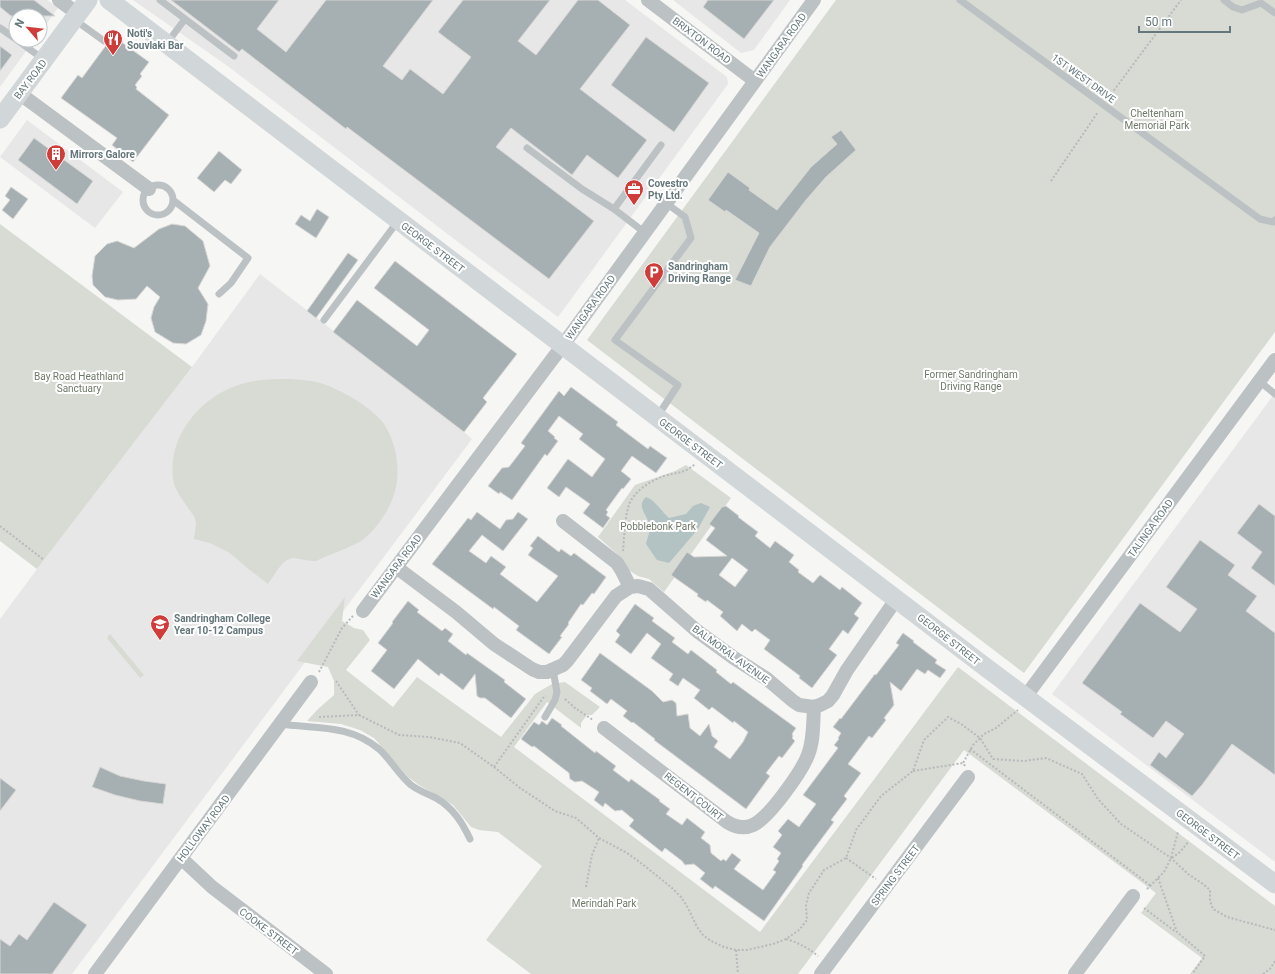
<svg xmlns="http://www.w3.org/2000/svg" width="1275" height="974" font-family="Roboto,sans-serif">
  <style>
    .built { fill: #e7e7e7 }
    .green { fill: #d7dbd3 }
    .water { fill: #b3c2c2 }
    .building { fill: #a6afb2; stroke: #d8d7d6; fill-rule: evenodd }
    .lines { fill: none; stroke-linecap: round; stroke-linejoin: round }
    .path { stroke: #b6babc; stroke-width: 2; stroke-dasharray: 2 2; stroke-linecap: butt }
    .lane { stroke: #bcc1c3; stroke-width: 7 }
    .street { stroke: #bcc1c3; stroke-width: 14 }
    .secondary { stroke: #d1d6d8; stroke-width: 19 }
    .labels { text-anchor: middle; stroke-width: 4; stroke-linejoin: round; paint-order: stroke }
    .poi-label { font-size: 10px; font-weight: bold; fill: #65777b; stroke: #fff; text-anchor: start }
    .street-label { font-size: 10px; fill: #65777b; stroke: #fff }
    .park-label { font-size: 10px; fill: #6e7967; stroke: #fff }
  </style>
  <rect width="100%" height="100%" fill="#f6f6f4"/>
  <!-- built -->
  <path class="built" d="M0 0H47L58 8 40 33V16H16V40H34L0 87Z
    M133 0H625L727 77 728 84 558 317 458 242 229 67Z
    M673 0H790L754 50 741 53Z
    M27 120 123 192 95 228 0 157Z
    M260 274 464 432 472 439 72 974H0V619L37 569 192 367Z
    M1275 393V862L1052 694Z"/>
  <!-- green -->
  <path class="green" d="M836 0H1275V332L1024 673 587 340Z
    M0 224 192 367 37 569 0 541Z
    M284 379C296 379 309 380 320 383 340 389 372 407 384 424 398 446 402 476 392 500 386 515 374 532 361 541 347 549 330 554 316 561 308 561 302 559 294 558 282 558 275 575 268 584L246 567 236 558 228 552 210 543 194 539 196 524 195 518C190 510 176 492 174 484 165 442 196 400 236 386 251 380 268 379 284 379Z
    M686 465 731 498 664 592 649 579 638 576 630 571 616 553 598 537 635 485 675 471Z
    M345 597 342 621 354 628 363 630 370 640 346 670 393 707 417 677 501 737 535 694 552 684 565 682 600 707 592 715H587L581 723V728L547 702 514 747 760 932 958 667 1275 906V974H1190L1202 958 1141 913 1156 893 964 750 798 974H531L486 940 542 866 498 832 479 830 471 827 453 805 419 785 408 777 374 738 360 730 341 724 307 721 318 709 334 695V681L328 667 297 661Z
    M110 634 144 675 140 678 107 638Z"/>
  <!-- water -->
  <path class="water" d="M646 497C655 500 662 512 669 518L686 514 693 506 701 503 710 507 698 529 669 563 657 560 646 544C647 539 650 532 650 527 649 517 635 506 646 497Z"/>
  <!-- building -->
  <path class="building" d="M0 0H34L55 16H11L0 7Z
    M171 0H279L257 29 286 52 326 0H433L383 66 402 80 410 69 443 94 471 57 438 32 463 0H550L518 41 536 55 578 0H598L630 25 580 89 647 140 618 178 587 155 572 175 511 128 496 147 594 221 549 279 347 127 346 129 242 49 239 52Z
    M708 0H774L744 39 703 7Z
    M113 36 149 62 140 74 142 76 135 85 137 87 136 89 169 115 133 162 112 145 117 138 61 98 78 75 82 78Z
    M646 37 709 83 674 132 611 85Z
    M0 46 12 55 0 71Z
    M841 130 856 150 826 177 806 200 770 247 751 286 735 280 759 233 726 210 725 212 708 200 728 172 750 188 749 190 777 210 811 167 837 144 831 137Z
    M34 138 93 181 77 204 18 160Z
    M219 151 242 170 231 184 225 180 214 192 197 178Z
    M11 187 28 199 13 219 2 210 10 200 5 196Z
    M317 209 329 217 316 238 295 224 301 215 310 221Z
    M172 224 185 226 203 241 210 266 198 288 208 304 206 321 201 335 186 344 173 343 155 332 151 318 154 307 160 297 147 286 136 299 118 300 105 297 93 285 92 276 95 256 107 244 117 241 134 248 159 229Z
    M348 253 358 260 316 318 307 311Z
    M395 261 517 354 483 398 487 402 464 432 333 332 357 300 417 346 429 330 374 288Z
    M571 387 618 422 616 425 648 449 650 446 667 458 656 473 632 456 621 471 631 479 623 489 622 488 606 510 608 512 606 515 610 518 603 528 583 513 590 504 566 487 559 497 547 488 568 459 592 477 605 459 579 439 583 434 559 416 548 431 555 437 554 438 558 441 547 456 545 454 512 500 500 492 499 494 488 486 502 468 509 467 525 446 521 443 559 391 564 396Z
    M1259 504 1275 516V586L1251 568 1262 552 1237 533Z
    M726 506 739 516 738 517 758 532 755 536 770 548 775 541 794 555 789 562 799 570 798 572 813 583 820 575 840 590 842 587 862 603 854 614 859 618 848 634 843 630 829 649 837 655 812 688 799 678 800 676 764 649 770 640 755 629 752 632 742 624 737 631 720 616 723 612 707 600 706 602 697 596 698 594 671 575 687 552 694 557 727 556 706 540 715 528 709 524 722 507ZM732 558 748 570 735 587 719 575Z
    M477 512 500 529 506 520 513 519 518 512 528 519 503 551 482 535 469 551 486 563 491 556 506 567 500 574 537 602 558 576 528 555 533 548 530 546 538 536 559 552 561 549 571 556 574 553 606 577 594 594 592 593 583 605 581 604 568 623 569 624 560 636 562 637 549 654 516 630 519 626 494 607 493 609 481 600 432 564 468 518 471 520Z
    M1200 540 1235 565 1228 575 1257 596 1246 611 1275 633V775L1232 744 1202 785 1192 796 1150 765 1159 752 1166 758 1184 734 1166 721 1153 738 1120 714 1122 712 1082 683 1140 603 1180 632 1197 609 1166 587Z
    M408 601 419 610 417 612 442 631 445 628 453 634 448 641 466 655 467 653 505 680 504 682 526 699 511 718 485 698H480L477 696 475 674 463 690 441 673 439 676 418 659 394 689 371 671 387 650 378 643 393 623 392 622Z
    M635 604 654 618 652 621 675 638 672 642 688 654 691 650 717 670 716 672 731 684 733 682 796 728 792 734 793 736 792 738 795 741 782 758 779 756 766 773 770 776 746 809 654 740 655 739 633 722 632 723 623 716 627 711 611 699 607 704 590 691 592 688 581 680 600 653 652 691 663 702 672 700 676 703 677 716 688 714 690 728 700 736 709 724 712 736 718 741 714 747 730 759 743 742 748 732 734 721 733 723 712 707 709 710 694 698 700 690 683 678 678 686 669 680 673 674 651 658 661 644 647 633 631 654 615 642 620 635 616 631Z
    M903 633 914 641 913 642 937 660 935 663 946 670 940 678 928 670 925 674 917 669 901 691 890 682 894 705 884 718 886 720 872 738 869 736 848 764 861 773 844 796 847 799 831 820 834 822 802 865 803 866 764 921 715 886 713 889 700 879 705 873 694 864 685 865 682 861 665 848 662 852 629 826 634 820 622 810 615 811 605 803 603 807 594 800 599 792 582 781 575 782 570 779 569 773 534 746 532 747 521 739 534 722 539 725 542 721 547 725 552 718 562 725 561 726 595 753 596 751 616 766 613 770 629 782 631 779 660 800 659 801 670 809 666 814 682 825 687 818 705 832 701 838 710 845 711 853 721 861 723 859 726 861 732 853 741 860 734 869 763 890 776 872 773 870 779 861 777 859 781 853 773 847 782 835 778 831 788 819 799 827 816 804 803 795 838 748 834 745 839 739 838 738 841 733 833 727 840 718 841 719 875 674 876 675 899 645 896 643Z
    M100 767 120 776 144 781 166 784 163 804 140 801 115 795 92 787Z
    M0 778 16 790 0 811Z
    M54 902 87 925 52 974H0V939L10 946 19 934 27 940Z"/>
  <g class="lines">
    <!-- path -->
    <path class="path" d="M1109 97 1181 0
      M1051 181 1098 112
      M0 526 44 560
      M623 551C624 539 625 518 628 508 632 492 650 481 664 476 677 472 684 474 695 464
      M319 672 342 628 353 616
      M336 681 359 715
      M565 699 575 708 593 720
      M319 717 359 715 399 735 429 737 460 743 494 767 520 788 555 811 576 818 599 838 627 853 641 863 671 887 681 897 688 908 697 927 703 935 711 941 724 947 736 950H747L773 944 786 939 799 930 807 920 806 905 809 893 824 870 846 858 856 830 881 796 913 771 924 740 948 717 961 724 980 738 993 759 1024 761 1046 758 1082 774 1098 799 1121 824 1171 858 1188 874 1203 884 1210 890V901L1213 909 1227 917 1275 930
      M970 749 1151 886
      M965 766 963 763 973 745 984 734 996 728 1018 710
      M494 767 543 698 546 696
      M913 771 963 763
      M846 858 876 879
      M1172 858 1180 852 1189 841
      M1158 878 1177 932 1205 956 1192 974
      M586 887 592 855 599 838
      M1147 889 1164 872 1171 858 1178 832
      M1144 908 1176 932
      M786 939C799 943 808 948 818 956
      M736 950 738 974
      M1263 974 1270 969 1275 961"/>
    <!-- lane -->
    <path class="lane" d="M160 0 234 56
      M960 0 1260 219 1273 222 1275 220
      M1224 0 1233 7 1242 10 1261 3 1275 13
      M75 20 104 41
      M0 28 16 39
      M17 40 43 59
      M167 43 185 19
      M527 148 582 189 614 209 644 232
      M143 200a15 15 0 1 1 30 0a15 15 0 1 1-30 0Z
      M173 200 248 258 231 283 219 294
      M614 209 661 145
      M324 320 398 221
      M1259 381 1275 394
      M657 417 678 385 615 340 691 238 685 217 666 203
      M545 717 555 700 557 692 553 670
      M280 724C316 729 349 724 379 749 391 760 399 775 411 785 419 791 428 794 436 798 453 808 462 822 470 839"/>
    <!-- street -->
    <path class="street" d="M59 0 78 14
      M648 0 755 81
      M19 93 149 189
      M563 521 617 563 622 571 630 587
      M396 567 456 612 494 644 532 669 539 672H547L563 665 567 661 616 596 630 587 638 586 649 589 697 631 734 658 767 679 793 701 799 705 814 707 820 705 828 701 833 695 847 670 897 598
      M363 611 563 345 814 0
      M1026 696 1275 360
      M604 728 727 822C735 827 744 829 753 825 769 818 802 771 808 755 814 740 813 723 814 707
      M181 858 212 887 326 974
      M95 974 311 682
      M821 974 968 777
      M1075 974 1133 896"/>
    <!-- secondary -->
    <path class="secondary" d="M109 0 988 669 1275 884
      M0 119 88 0"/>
  </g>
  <!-- icons -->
  <defs>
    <g id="restaurant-pin" transform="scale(1)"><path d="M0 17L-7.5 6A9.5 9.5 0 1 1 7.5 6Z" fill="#cf3d3b" stroke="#fff"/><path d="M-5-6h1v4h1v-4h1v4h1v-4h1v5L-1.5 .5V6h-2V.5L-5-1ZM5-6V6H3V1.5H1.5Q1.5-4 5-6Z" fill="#fff"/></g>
    <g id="building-pin" transform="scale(1)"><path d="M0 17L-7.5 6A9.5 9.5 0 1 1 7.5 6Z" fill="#cf3d3b" stroke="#fff"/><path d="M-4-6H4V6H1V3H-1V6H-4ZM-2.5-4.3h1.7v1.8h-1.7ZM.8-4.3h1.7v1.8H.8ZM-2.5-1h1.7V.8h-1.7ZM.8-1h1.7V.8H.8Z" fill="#fff"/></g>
    <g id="office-pin" transform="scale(1)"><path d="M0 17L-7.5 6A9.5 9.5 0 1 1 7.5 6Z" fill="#cf3d3b" stroke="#fff"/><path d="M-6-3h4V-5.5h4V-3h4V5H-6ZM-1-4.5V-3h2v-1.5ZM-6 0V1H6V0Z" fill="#fff"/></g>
    <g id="parking-pin" transform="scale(1)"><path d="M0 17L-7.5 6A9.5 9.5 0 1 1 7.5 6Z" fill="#cf3d3b" stroke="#fff"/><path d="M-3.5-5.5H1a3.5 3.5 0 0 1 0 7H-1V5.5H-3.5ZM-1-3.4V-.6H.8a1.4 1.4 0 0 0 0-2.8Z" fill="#fff"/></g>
    <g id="school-pin" transform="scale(1)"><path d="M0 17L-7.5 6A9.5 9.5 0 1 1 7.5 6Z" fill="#cf3d3b" stroke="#fff"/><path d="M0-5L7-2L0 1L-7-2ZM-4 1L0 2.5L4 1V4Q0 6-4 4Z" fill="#fff"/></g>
  </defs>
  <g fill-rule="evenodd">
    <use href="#restaurant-pin" x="113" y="39"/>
    <use href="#building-pin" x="56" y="154"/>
    <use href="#office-pin" x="634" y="189"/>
    <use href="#parking-pin" x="654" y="272"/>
    <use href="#school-pin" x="160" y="624"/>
  </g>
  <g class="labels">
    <!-- poi labels -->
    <g class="poi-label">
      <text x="127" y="37">Noti's<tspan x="127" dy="12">Souvlaki Bar</tspan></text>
      <text x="70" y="158">Mirrors Galore</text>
      <text x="648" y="187">Covestro<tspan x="648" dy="12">Pty Ltd.</tspan></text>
      <text x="668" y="270">Sandringham<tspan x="668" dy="12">Driving Range</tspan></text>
      <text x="174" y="622">Sandringham College<tspan x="174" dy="12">Year 10-12 Campus</tspan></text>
    </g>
    <!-- street labels -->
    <g class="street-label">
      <text transform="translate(702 40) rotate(37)" y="4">BRIXTON ROAD</text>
      <text transform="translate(781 45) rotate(-54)" y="4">WANGARA ROAD</text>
      <text transform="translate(1084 78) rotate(36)" y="4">1ST WEST DRIVE</text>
      <text transform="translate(30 79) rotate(-53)" y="4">BAY ROAD</text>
      <text transform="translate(433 247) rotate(37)" y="4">GEORGE STREET</text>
      <text transform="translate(590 307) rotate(-54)" y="4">WANGARA ROAD</text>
      <text transform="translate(691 443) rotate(37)" y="4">GEORGE STREET</text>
      <text transform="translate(1150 528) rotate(-54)" y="4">TALINGA ROAD</text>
      <text transform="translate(396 566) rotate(-53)" y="4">WANGARA ROAD</text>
      <text transform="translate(949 639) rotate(38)" y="4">GEORGE STREET</text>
      <text transform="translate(731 654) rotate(36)" y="4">BALMORAL AVENUE</text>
      <text transform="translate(694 796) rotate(38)" y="4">REGENT COURT</text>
      <text transform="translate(203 828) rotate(-53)" y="4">HOLLOWAY ROAD</text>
      <text transform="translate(1208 834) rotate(37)" y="4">GEORGE STREET</text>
      <text transform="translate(895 875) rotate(-53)" y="4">SPRING STREET</text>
      <text transform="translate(269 931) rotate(37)" y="4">COOKE STREET</text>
    </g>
    <!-- park labels -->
    <g class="park-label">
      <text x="1157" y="117">Cheltenham<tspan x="1157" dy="12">Memorial Park</tspan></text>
      <text x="971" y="378">Former Sandringham<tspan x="971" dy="12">Driving Range</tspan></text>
      <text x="79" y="380">Bay Road Heathland<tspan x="79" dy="12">Sanctuary</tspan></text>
      <text x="658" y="530">Pobblebonk Park</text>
      <text x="604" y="907">Merindah Park</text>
    </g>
  </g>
  <!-- north arrow -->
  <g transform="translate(28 28) rotate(298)"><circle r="19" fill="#ffffff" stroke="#c1c9ca"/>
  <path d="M0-3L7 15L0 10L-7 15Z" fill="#cf3d3b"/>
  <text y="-6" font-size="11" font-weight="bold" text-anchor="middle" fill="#65777b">N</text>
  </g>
  <!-- scale -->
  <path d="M1139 26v6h91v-6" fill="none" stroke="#65777b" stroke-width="2"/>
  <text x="1145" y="26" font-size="12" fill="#65777b" stroke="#ffffff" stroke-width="3" paint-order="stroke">50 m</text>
</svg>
